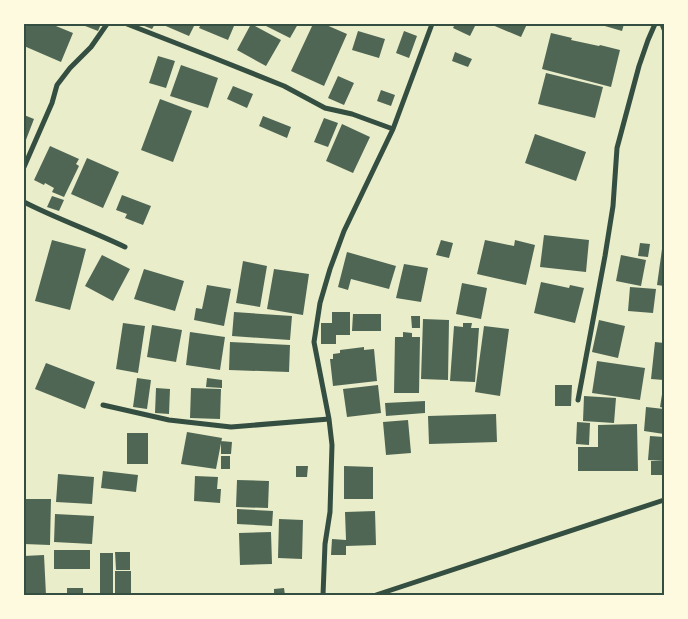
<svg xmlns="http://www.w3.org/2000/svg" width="688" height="619" font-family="Quicksand,sans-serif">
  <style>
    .building { fill: #4f6655 }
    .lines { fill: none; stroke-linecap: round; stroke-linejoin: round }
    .minor { stroke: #344e41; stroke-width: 5 }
    .neatline { fill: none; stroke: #344e41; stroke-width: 2 }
  </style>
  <rect width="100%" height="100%" fill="#e9edc9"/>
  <!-- building -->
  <path class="building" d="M27 24H51L73 33 61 62 24 46V32Z
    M80 24H101L98 31Z
    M139 24H155L152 29Z
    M161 24H195L189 36Z
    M201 24H229L234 26 228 40 199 28Z
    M251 24 281 40 266 66 237 50Z
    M262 24H298L290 38Z
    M313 24H324L347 34 324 86 291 71Z
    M455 24H471L475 26 470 36 453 28Z
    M490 24H527L521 37Z
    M598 24H624L622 31Z
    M358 31 385 39 379 58 352 50Z
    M404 31 417 36 409 58 396 53Z
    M551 33 572 38 571 40 599 46 600 45 620 50 611 87 542 69Z
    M455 52 472 59 468 67 452 61Z
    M158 56 175 61 166 88 149 83Z
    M181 65 218 78 208 108 170 96Z
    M546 73 603 87 595 118 538 104Z
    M338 76 354 83 344 105 328 98Z
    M233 86 253 94 247 108 227 99Z
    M381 90 395 95 391 106 377 101Z
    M160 99 192 111 173 162 141 150Z
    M24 115 34 119 24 145Z
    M263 116 291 127 287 138 259 126Z
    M324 118 338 123 328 147 314 142Z
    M342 124 370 137 353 173 326 161Z
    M535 134 586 152 576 181 525 163Z
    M50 146 79 159 76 164 79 166 64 197 52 192 54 188 45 183 44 185 34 180Z
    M87 158 119 172 103 208 71 194Z
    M122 195 151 206 143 225 125 218 127 214 116 210Z
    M52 196 64 200 59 211 47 207Z
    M544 235 589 240 586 272 540 267Z
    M52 240 86 249 70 310 35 301Z
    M441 240 453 243 449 258 436 255Z
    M485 240 514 246 515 240 535 245 526 285 477 274Z
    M663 242H664V286L657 285Z
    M640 243 650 244 648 257 638 256Z
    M347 252 396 266 389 289 351 279 348 290 338 287Z
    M102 255 130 269 113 301 85 286Z
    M621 255 646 260 641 286 616 281Z
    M243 261 267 266 260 307 236 303Z
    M404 264 428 268 421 302 396 298Z
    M144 269 184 281 175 311 134 299Z
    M274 269 309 274 303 315 267 309Z
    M541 282 569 288 570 285 584 288 575 323 534 313Z
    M462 283 487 288 481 319 456 314Z
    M207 285 231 289 224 326 194 320 196 308 202 309Z
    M630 287 656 289 653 313 628 311Z
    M234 312 292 316 290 340 232 336Z
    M332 312H350V335H336V344H321V323H332Z
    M353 314H381V331H352Z
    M411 316H420V328H412Z
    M423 319 449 320 448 380 421 379Z
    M599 320 625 326 618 358 592 352Z
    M123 323 145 326 138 373 116 369Z
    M463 323H472L471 328H479L475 382 450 381 454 326 463 327Z
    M152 325 182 330 176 362 147 357Z
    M484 326 509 329 500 396 475 392Z
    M190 332 225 337 220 370 186 365Z
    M403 332 412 333V337H420L419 393H394L395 337H403Z
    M230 342 290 345 289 372 229 370Z
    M655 342 664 343V380L651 379Z
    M364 347V350L374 349 377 381 333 386 330 359H333V354L340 353V350Z
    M597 361 645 368 640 400 592 393Z
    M46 363 95 382 85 409 35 389Z
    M137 378 151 380 147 409 133 407Z
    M207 378 222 380V388L206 387Z
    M378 385 381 413 347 417 343 389Z
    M555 385H572L571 406H555Z
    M156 388 170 389 169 414 155 413Z
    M191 388 221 389 220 419 190 418Z
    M663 388H664V408L660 407Z
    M584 396 616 398 614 423 583 421Z
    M425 401V413L386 416 385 403Z
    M646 407 664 409V434L644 431Z
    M496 414 497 442 429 444 428 416Z
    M408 420 411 453 386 455 383 422Z
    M577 422 590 423 589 445 576 444Z
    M637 424 638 471H578V447H598V425Z
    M187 432 222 438 216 469 181 464Z
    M127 433H148V464H127Z
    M650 436 664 437V461L648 460Z
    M221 441 232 442 231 454H221Z
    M221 456H230V469H221Z
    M651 461H664V475H651Z
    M296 466H308L307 477H296Z
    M344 466 373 467V499H344Z
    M103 471 138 475 136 492 101 488Z
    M58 474 94 477 92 504 56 502Z
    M195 476 218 477 217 489H221L220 503 194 501Z
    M237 480 269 481 268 508 236 507Z
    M24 499H51L50 545 24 544Z
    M237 509 273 511 272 526 237 524Z
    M375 511 376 545 346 546V555H331L332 539 346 540 345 512Z
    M55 514 94 516 92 544 54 542Z
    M279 519 303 520 302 559 278 558Z
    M271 532 272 564 240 565 239 533Z
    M54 550H90V569H54Z
    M115 552H130V570H116Z
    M100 553H113V595H100Z
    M44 555 46 595H24V556Z
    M115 571H131V595H115Z
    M67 588H83V595H67Z
    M284 588 285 595H274V589Z"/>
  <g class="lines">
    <!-- minor -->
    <path class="minor" d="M127 24 209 56 284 86 325 108 352 114 393 129
      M662 24 664 29
      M24 167 52 103 57 85 70 68 91 47 107 24
      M24 202C57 219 92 231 125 247
      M578 400 605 256 613 206 617 148 639 66 648 40 655 24
      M103 405 169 420 231 427 329 419
      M323 595 325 544 330 512 332 445 329 419 314 342 320 303 330 269 344 231 393 129 432 24
      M376 595 664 500"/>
  </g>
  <!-- border -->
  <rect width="688" height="619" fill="none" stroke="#fefae0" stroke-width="50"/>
  <rect x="25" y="25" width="638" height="569" class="neatline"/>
</svg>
